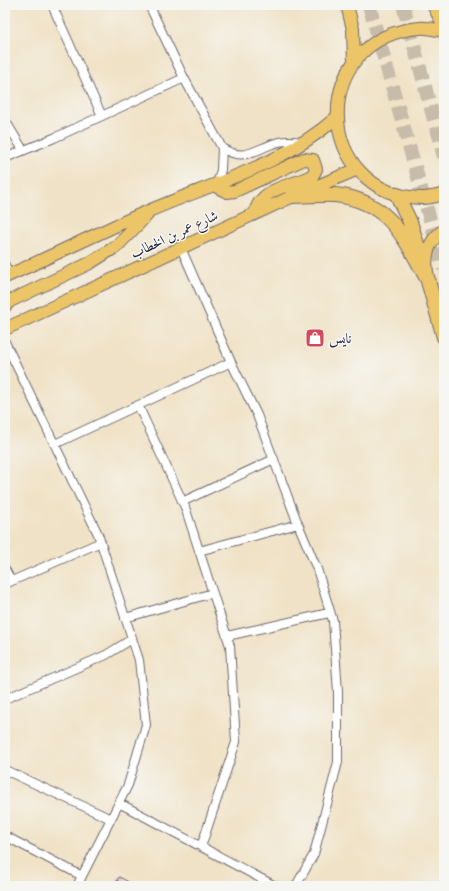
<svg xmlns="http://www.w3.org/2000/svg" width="449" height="891" font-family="'Gentium Book Plus',Amiri,serif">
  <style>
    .building { fill: #d3a2d2 }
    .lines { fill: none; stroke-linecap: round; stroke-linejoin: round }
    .motorway-tunnel { stroke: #c7bcaa; stroke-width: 14; stroke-dasharray: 14 7; stroke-linecap: butt }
    .minor-casing { stroke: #6a656c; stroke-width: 10 }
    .primary-casing { stroke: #6a656c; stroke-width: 14 }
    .motorway-casing { stroke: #6a656c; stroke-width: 16 }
    .minor { stroke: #fff; stroke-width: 8 }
    .primary { stroke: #edc569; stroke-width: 12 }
    .motorway { stroke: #edc569; stroke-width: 14 }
    .labels { text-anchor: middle; stroke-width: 3; stroke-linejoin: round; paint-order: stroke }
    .street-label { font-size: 14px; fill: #22223b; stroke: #f6f6f2 }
    .poi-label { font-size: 14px; fill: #22223b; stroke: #f6f6f2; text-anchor: start }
  </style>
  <rect width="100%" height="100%" fill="#f6f6f2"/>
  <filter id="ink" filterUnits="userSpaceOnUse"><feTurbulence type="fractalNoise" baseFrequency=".025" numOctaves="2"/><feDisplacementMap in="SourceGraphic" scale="8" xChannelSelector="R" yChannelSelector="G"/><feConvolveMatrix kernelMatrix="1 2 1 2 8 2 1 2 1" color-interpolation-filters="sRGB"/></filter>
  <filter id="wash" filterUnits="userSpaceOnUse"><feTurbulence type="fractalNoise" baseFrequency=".012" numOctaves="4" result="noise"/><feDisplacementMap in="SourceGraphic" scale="16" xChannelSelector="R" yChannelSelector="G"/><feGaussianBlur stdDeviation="0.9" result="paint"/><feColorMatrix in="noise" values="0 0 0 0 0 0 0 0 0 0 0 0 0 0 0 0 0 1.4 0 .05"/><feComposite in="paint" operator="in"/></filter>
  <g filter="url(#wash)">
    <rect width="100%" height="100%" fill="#f0e2c6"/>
    <g id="blocks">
      <!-- building -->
      <path class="building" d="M119 877 137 886H115Z"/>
    </g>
  </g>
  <g filter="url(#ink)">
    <use href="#blocks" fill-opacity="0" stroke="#6a656c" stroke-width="1"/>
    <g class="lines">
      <!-- motorway-tunnel -->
      <path class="motorway-tunnel" d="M369 5 444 269
        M403 5 444 157"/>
      <!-- minor casing -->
      <g class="minor-casing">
        <path id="minor" d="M52 5 102 116
          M149 5 184 78 222 148 221 170 217 184
          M5 120 23 150
          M222 148C245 163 256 148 279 142 287 140 296 141 304 142
          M5 158 54 138 184 78
          M181 248 231 362 257 415 298 524 317 569 333 621 338 692V762L314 854 296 886
          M5 265 9 275
          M5 342 98 534 139 660 146 725 128 785 77 886
          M138 405 185 507 230 646 236 742 201 847
          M55 444 231 362
          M182 502 274 459
          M199 551 298 524
          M5 569 11 581
          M5 584 101 542
          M125 618 213 593
          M227 636 329 613
          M5 699 106 655 132 639
          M5 770 111 819
          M119 803 275 886
          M5 836 82 876"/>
      </g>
      <!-- primary casing -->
      <g class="primary-casing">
        <path id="primary" d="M347 5 353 29 354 62
          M433 5 444 26
          M444 31C436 30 427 27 420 28 307 37 313 196 423 198 430 198 437 196 444 194
          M215 186 227 192 235 191 304 159 313 160 316 169 313 175C293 187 261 186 255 213
          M5 277C54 255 102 231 151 210 214 183 285 164 337 117
          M428 278C424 259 426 242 444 230
          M5 306 10 301 90 263 117 246 147 215
          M5 329 289 198 358 169"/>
      </g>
      <!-- motorway casing -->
      <g class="motorway-casing">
        <path id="motorway" d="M397 195 410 222 420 254
          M292 196C306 196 322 194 335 195 391 201 405 240 429 282
          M426 274 444 337"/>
      </g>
      <!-- minor -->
      <use href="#minor" class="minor"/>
      <!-- primary -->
      <use href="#primary" class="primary"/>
      <!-- motorway -->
      <use href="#motorway" class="motorway"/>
    </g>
  </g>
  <!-- icons -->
  <defs>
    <g id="shop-square" transform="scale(1)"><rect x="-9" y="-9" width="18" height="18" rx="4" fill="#d1495b" stroke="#f6f6f2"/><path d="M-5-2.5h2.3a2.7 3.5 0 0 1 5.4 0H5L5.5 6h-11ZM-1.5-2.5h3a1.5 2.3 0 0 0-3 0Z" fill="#fff"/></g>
  </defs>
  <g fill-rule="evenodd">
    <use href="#shop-square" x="315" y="338"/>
  </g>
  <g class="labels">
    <!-- street labels -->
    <g class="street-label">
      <text transform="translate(174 234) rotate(-25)" y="5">شارع عمر بن الخطاب</text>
    </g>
    <!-- poi labels -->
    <g class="poi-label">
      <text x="329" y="343">نايس</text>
    </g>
  </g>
  <!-- margin -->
  <rect width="449" height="891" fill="none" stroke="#f6f6f2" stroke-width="20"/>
</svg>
